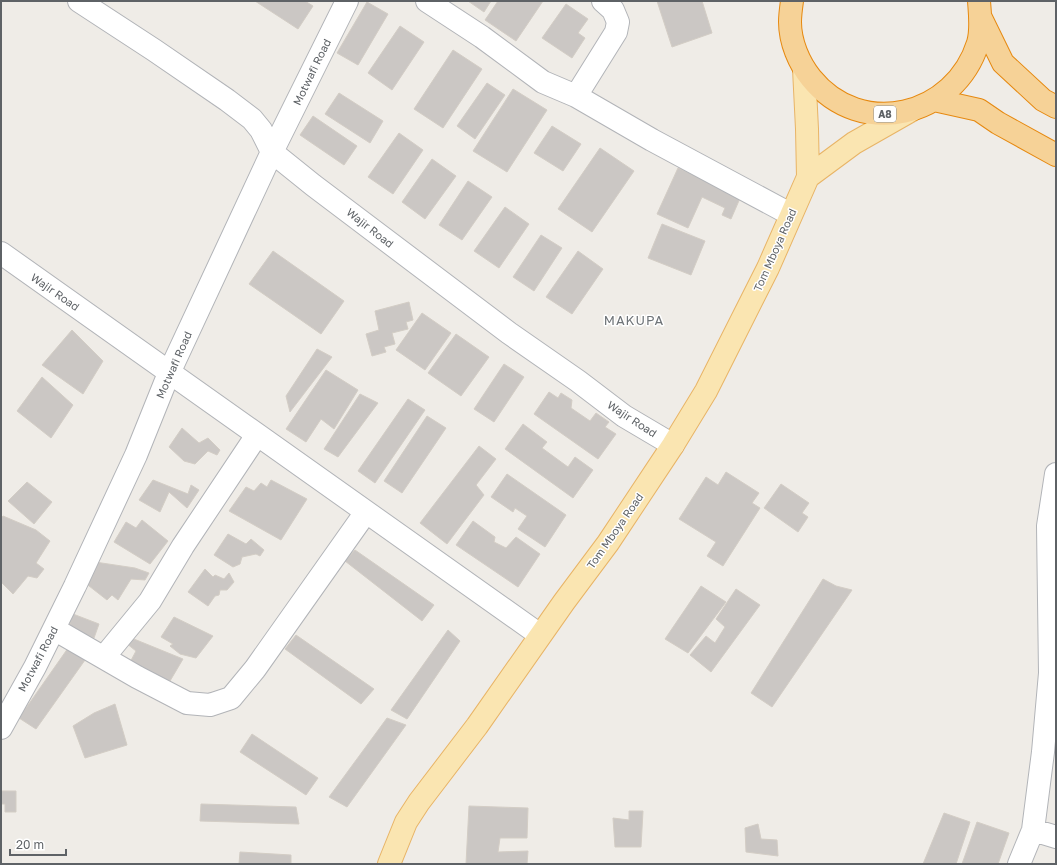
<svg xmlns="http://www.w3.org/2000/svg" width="1057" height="865" font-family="'Golos Text',sans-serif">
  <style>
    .building { fill: #cbc7c4; stroke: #d3cdc5 }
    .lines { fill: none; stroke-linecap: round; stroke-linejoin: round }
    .minor-casing { stroke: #b2b4b8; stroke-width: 24 }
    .major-casing { stroke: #e8b466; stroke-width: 24 }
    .highway-casing { stroke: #e68910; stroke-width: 24 }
    .minor { stroke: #fff; stroke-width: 22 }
    .major { stroke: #fae5b1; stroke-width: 22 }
    .highway { stroke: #f6d297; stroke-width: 22 }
    .labels { text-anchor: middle; stroke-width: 3; stroke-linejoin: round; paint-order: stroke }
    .shield { fill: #fff; stroke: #8e9194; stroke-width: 1 }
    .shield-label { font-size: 10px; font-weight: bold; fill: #5e6266 }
    .street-label { font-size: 11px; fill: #5e6266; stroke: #fff }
    .quarter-label { font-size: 13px; letter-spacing: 1px; fill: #6f7478; stroke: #fff }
  </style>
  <rect width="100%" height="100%" fill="#efece7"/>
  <!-- building -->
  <path class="building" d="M255 1H305L313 6 298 29Z
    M468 1H491L484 12Z
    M498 1H543L516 41 485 20Z
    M657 1H702L712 33 672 47Z
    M367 2 388 14 358 65 337 53Z
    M566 4 588 19 578 33 585 38 572 58 542 38Z
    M400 26 424 42 392 90 368 73Z
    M453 50 482 69 443 128 414 109Z
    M487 83 505 95 475 139 457 126Z
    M513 89 547 110 507 172 473 151Z
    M339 93 383 121 370 143 325 114Z
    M313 116 357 146 344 165 300 135Z
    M552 126 581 144 563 171 534 153Z
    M399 133 423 150 393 194 368 177Z
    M600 148 634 171 592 232 558 209Z
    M432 159 456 176 425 219 402 202Z
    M678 168 741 196 731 219 722 215 725 208 702 197 688 228 657 214Z
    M468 181 492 197 462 240 439 225Z
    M505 207 529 224 499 268 474 251Z
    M662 224 705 241 691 275 648 258Z
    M541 235 562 248 534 291 513 277Z
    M273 251 344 301 321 334 249 284Z
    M578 251 603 269 572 314 546 297Z
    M409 302 413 320 406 322 408 329 392 333 395 344 384 347 386 352 372 356 366 334 379 330 375 311Z
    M422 313 451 333 425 370 396 350Z
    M72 330 103 361 83 394 42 365Z
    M456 334 489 357 461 396 428 373Z
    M317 349 332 357 290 412 286 396Z
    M504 364 524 377 494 422 474 409Z
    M326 370 358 390 334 429 321 419 306 442 286 429Z
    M42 377 73 405 51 438 17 411Z
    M549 392 558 398 561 393 572 400 571 408 590 421 596 413 609 422 605 427 616 434 598 459 534 414Z
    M360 394 378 403 338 457 324 449Z
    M408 399 425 410 375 483 358 471Z
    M427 416 446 428 402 493 384 481Z
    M523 424 547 442 542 448 568 467 575 457 593 470 573 498 505 449Z
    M182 428 199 443 208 438 220 450 217 455 208 451 195 464 184 461 169 447Z
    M479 446 496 459 476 485 484 495 447 544 420 523Z
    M726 472 759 493 752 503 760 508 723 566 707 556 716 542 679 519 706 477 718 485Z
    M507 474 566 515 545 547 518 529 527 516 515 508 513 512 491 497Z
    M153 480 188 494 191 485 199 490 187 508 169 492 160 512 139 500Z
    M271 480 307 499 281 540 229 511 246 487 254 491 261 483 267 487Z
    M27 482 52 502 34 524 8 501Z
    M781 484 809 503 802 513 808 517 798 532 764 508Z
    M3 516 36 530 50 541 36 563 44 569 37 578 28 576 13 594 1 582V518Z
    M142 520 168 541 150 564 114 542 126 522 136 528Z
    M473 521 495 537 494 542 506 548 516 537 540 554 518 587 456 545Z
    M228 534 246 544 251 539 264 550 260 556 256 554 242 557 240 564 233 567 214 555Z
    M355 550 434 605 422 621 345 561Z
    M95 562 135 568 149 573 145 580 131 579 118 600 112 595 107 600 84 582Z
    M205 569 213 577 215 575 224 579 229 573 234 582 227 590H220L219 595 215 596 208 606 188 592Z
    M823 579 836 586 852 590 772 707 751 693Z
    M701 586 726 602 688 653 665 639Z
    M736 589 760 605 711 672 690 655 706 636 715 643 725 627 716 619Z
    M73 614 99 624 94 638 69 627Z
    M174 617 213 636 196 658 180 654 170 646 173 644 161 637Z
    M448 630 460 641 407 719 391 710Z
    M296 635 374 689 361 704 285 649Z
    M129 637 183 659 170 681 127 668 136 651 126 643Z
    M73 641 90 653 36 729 19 718Z
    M115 704 127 745 85 758 73 726 94 713Z
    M387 718 406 725 347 807 329 797Z
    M252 734 318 778 306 795 240 752Z
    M1 791H16V812H5V804H1Z
    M201 804 296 807 299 824 200 821Z
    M469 806 528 808 527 838H500L498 852 528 851 527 864H466Z
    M629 811H643L641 847H615L613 818 629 820Z
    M944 813 970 822 956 864H923Z
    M977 822 1009 833 998 864H962Z
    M758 824 761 839 777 840 778 856 746 852 745 828Z
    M240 852 291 855V864H239Z"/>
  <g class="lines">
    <!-- minor casing -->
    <g class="minor-casing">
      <path id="minor" d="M79 1 154 50 227 100 252 119 261 130 272 152 313 185 509 333 578 381 624 416 673 445
        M427 1 482 37 543 82 576 96 652 140 790 214
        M576 96 616 32 618 22 613 10 603 1
        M1 253 540 635
        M54 629 137 677 187 703 210 705 231 698 255 669 366 512
        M104 657 150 601 183 546 257 435
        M1 728 35 667 75 586 136 455 169 373 272 152 347 1
        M1033 830 1056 837
        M1019 864 1033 830 1043 752 1050 673 1048 526 1056 474"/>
    </g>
    <!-- major casing -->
    <g class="major-casing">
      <path id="major" d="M808 177 854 143 912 110
        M389 864 406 822 419 802 477 726 564 602 608 543 673 445 706 391 768 268 808 177 807 129 804 69"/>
    </g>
    <!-- highway casing -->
    <g class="highway-casing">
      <path id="highway" d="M792 1C791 8 790 15 790 22 790 42 799 63 811 78 861 140 955 117 978 43 982 30 980 15 979 1
        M981 18 1003 63 1043 100 1056 107
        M934 100 979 110 998 123 1056 155"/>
    </g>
    <!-- minor -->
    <use href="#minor" class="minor"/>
    <!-- major -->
    <use href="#major" class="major"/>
    <!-- highway -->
    <use href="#highway" class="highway"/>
  </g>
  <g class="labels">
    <!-- shield labels -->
    <rect class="shield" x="874" y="106" width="22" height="16" rx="3"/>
    <g class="shield-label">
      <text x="885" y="118">A8</text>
    </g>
    <!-- street labels -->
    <g class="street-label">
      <text transform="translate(312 72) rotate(-64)" y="4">Motwafi Road</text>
      <text transform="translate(370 228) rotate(38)" y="4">Wajir Road</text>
      <text transform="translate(775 250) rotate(-66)" y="4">Tom Mboya Road</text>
      <text transform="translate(55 292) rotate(35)" y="4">Wajir Road</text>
      <text transform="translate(174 365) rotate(-66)" y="4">Motwafi Road</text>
      <text transform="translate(632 419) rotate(33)" y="4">Wajir Road</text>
      <text transform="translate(615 531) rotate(-55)" y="4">Tom Mboya Road</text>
      <text transform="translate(38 659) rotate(-62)" y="4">Motwafi Road</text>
    </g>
    <!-- quarter labels -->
    <g class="quarter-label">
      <text x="634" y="325">MAKUPA</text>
    </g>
  </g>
  <!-- border -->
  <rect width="1057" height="865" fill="none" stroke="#5e6266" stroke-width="4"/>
  <!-- scale -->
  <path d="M10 849v6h56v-6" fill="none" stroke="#5e6266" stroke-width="2"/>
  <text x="16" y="849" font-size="12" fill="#5e6266" stroke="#ffffff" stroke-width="3" paint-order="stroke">20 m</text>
</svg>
